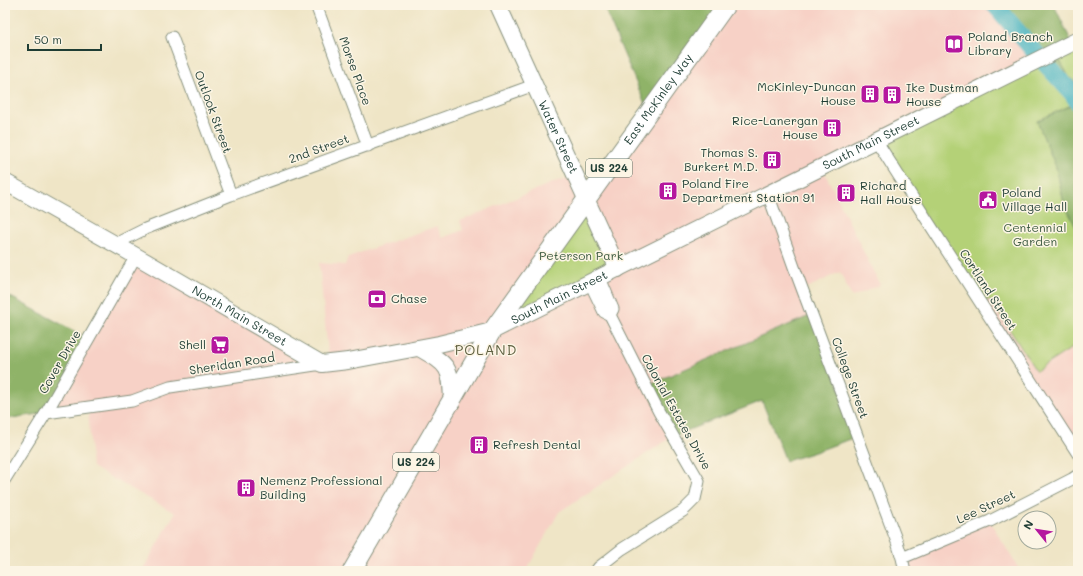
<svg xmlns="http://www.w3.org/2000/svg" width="1083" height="576" font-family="Mali,sans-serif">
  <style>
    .built { fill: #f7d1c6 }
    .green { fill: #b4d177; stroke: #6a8756 }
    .forest { fill: #8fb368; stroke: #57784e }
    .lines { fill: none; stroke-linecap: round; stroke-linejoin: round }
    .river { stroke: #43b1bf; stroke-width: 18 }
    .street-casing { stroke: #87917d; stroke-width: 13 }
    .secondary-casing { stroke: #87917d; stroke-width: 18 }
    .primary-casing { stroke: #87917d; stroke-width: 20 }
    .street { stroke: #fff; stroke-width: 11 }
    .secondary { stroke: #fff; stroke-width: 16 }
    .primary { stroke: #fff; stroke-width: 18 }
    .labels { text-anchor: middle; stroke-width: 3; stroke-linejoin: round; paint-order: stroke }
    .shield { fill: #fcf5e5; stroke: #617469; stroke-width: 1 }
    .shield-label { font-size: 11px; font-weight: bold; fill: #1f3d34 }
    .poi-label { font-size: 12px; fill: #1f3d34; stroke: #fcf5e5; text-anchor: start }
    .street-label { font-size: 12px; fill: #1f3d34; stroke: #fcf5e5 }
    .park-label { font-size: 12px; fill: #3d5b41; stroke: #fcf5e5 }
    .quarter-label { font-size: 14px; letter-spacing: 1px; fill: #616243; stroke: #fcf5e5 }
  </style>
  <rect width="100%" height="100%" fill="#fcf5e5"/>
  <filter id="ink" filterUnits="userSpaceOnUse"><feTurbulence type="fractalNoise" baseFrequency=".025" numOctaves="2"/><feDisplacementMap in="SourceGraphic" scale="8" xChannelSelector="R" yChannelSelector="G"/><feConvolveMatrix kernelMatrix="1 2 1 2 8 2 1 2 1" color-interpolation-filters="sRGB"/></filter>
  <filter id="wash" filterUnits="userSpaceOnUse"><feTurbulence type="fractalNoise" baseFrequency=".012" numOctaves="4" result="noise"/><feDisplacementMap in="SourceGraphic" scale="16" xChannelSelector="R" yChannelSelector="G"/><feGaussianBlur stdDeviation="0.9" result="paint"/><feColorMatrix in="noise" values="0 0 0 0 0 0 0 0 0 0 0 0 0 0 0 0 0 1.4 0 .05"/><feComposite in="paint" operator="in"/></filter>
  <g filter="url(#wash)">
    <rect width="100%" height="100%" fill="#efe5c6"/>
    <!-- built -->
    <path class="built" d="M726 5H995L1041 59 822 167 880 285 852 297 840 272 803 290 812 315 673 436 559 512 526 571H142L175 513 92 467 88 407 46 413 136 256 329 363 319 263 345 265 348 257 437 226 442 238 463 230 460 221 557 181 576 178 586 200Z
      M1078 242V454L981 304Z
      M990 521 1020 571H905L902 558Z"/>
    <!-- green -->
    <path class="green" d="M1078 40V85L1069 77 1055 52Z
      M1041 59 1073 94 1078 102 1037 121 1056 167 1064 203 1078 231V344L1036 371 990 299 981 304 876 140Z
      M586 200 618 269 492 331Z"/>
    <!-- forest -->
    <path class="forest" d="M603 5H726L649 113Z
      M995 5H1054L1072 43 1055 52 1069 77 1078 85V231L1064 203 1056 167 1037 121 1078 102 1073 94 1034 51Z
      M5 294 89 339 46 413 5 419Z
      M812 315 858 436 815 452 786 461 762 401 673 436 645 386Z"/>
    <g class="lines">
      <!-- river -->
      <path class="river" d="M995 5 1034 51 1073 94 1078 102"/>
    </g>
  </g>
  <g filter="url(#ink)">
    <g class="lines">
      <!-- street casing -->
      <g class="street-casing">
        <path id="street" d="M316 5 368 146
          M172 37 231 195
          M876 140 916 203 1078 454
          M768 194 794 267 897 542 902 558 905 571
          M115 244 145 229 231 195 534 85
          M600 278 613 309 610 315
          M590 283 604 312 610 315 659 412 699 481 695 499 683 511 622 549 599 567 596 571
          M46 413 132 401 170 387 322 364
          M5 479 46 413 136 256
          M902 558 990 521 1072 479 1078 475"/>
      </g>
      <!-- secondary casing -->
      <g class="secondary-casing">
        <g id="secondary">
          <path id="s1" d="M498 5 618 269"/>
          <path id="s2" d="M5 182 136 256 322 364 348 361 439 344 492 331 1078 40"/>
          <path d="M419 348C449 365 451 367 452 402"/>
        </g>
      </g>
      <!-- primary casing -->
      <g class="primary-casing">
        <g id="primary">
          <path id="s3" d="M352 571 492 331 726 5"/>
        </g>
      </g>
      <!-- street -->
      <use href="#street" class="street"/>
      <!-- secondary -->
      <use href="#secondary" class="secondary"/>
      <!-- primary -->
      <use href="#primary" class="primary"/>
    </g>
  </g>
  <!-- icons -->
  <defs>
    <g id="library-square" transform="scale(1)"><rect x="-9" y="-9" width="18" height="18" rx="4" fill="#b5179e" stroke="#fcf5e5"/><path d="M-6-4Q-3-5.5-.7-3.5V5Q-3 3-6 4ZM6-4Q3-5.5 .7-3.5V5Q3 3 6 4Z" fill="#fff"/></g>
    <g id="building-square" transform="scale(1)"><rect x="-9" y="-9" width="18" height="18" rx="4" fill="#b5179e" stroke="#fcf5e5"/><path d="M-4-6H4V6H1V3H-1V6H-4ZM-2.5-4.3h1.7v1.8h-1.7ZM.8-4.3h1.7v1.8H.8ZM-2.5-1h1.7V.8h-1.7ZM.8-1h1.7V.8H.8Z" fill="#fff"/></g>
    <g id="civic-square" transform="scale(1)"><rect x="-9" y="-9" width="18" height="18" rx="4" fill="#b5179e" stroke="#fcf5e5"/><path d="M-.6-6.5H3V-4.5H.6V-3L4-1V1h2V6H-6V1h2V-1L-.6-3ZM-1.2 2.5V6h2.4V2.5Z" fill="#fff"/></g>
    <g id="bank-square" transform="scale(1)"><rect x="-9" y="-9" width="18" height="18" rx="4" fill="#b5179e" stroke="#fcf5e5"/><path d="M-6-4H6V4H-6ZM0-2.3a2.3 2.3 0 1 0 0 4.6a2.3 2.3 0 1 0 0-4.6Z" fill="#fff"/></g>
    <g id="supermarket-square" transform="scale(1)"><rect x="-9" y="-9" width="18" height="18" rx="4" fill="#b5179e" stroke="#fcf5e5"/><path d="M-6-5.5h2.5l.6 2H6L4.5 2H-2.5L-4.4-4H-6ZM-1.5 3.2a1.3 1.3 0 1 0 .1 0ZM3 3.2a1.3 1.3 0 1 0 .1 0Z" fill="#fff"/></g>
  </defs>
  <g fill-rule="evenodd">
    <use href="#library-square" x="954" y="44"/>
    <use href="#building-square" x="870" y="94"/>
    <use href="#building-square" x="892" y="95"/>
    <use href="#building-square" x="832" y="128"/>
    <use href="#building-square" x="772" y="160"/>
    <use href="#building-square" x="668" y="191"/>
    <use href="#building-square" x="846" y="193"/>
    <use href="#civic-square" x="988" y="200"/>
    <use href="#bank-square" x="377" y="299"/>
    <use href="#supermarket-square" x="220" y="345"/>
    <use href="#building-square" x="479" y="445"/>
    <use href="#building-square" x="246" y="488"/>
  </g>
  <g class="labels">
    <!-- shield labels -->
    <g class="shield">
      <rect x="586" y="159" width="46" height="18" rx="3"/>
      <rect x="393" y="453" width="46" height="18" rx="3"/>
    </g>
    <g class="shield-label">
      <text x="609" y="172">US 224</text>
      <text x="416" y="466">US 224</text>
    </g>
    <!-- poi labels -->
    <g class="poi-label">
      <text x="968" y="41">Poland Branch<tspan x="968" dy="14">Library</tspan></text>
      <text x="856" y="91" text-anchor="end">McKinley-Duncan<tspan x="856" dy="14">House</tspan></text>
      <text x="906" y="92">Ike Dustman<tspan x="906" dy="14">House</tspan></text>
      <text x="818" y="125" text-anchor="end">Rice-Lanergan<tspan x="818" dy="14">House</tspan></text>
      <text x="758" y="157" text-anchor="end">Thomas S.<tspan x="758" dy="14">Burkert M.D.</tspan></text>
      <text x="682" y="188">Poland Fire<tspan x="682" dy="14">Department Station 91</tspan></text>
      <text x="860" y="190">Richard<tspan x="860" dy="14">Hall House</tspan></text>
      <text x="1002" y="197">Poland<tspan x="1002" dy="14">Village Hall</tspan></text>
      <text x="391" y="303">Chase</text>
      <text x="206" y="349" text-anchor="end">Shell</text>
      <text x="493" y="449">Refresh Dental</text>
      <text x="260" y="485">Nemenz Professional<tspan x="260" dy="14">Building</tspan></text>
    </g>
    <!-- street labels -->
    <g class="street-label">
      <text transform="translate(355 71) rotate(70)" y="4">Morse Place</text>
      <text dy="4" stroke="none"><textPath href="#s3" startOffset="563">East McKinley Way</textPath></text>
      <text transform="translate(213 112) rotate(70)" y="4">Outlook Street</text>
      <text dy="4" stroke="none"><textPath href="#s1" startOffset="145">Water Street</textPath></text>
      <text dy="4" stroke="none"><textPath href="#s2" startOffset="962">South Main Street</textPath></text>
      <text transform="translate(319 149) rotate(-20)" y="4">2nd Street</text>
      <text transform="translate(988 290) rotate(57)" y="4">Cortland Street</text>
      <text dy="4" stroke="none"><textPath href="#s2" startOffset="614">South Main Street</textPath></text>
      <text dy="4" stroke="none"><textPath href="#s2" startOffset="270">North Main Street</textPath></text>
      <text transform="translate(60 362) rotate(-60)" y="4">Cover Drive</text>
      <text transform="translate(232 364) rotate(-9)" y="4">Sheridan Road</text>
      <text transform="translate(850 378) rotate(70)" y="4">College Street</text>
      <text transform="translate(676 412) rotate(61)" y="4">Colonial Estates Drive</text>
      <text transform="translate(986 507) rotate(-25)" y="4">Lee Street</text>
    </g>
    <!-- park labels -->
    <g class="park-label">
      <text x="1035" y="232">Centennial<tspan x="1035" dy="14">Garden</tspan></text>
      <text x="581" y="260">Peterson Park</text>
    </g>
    <!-- quarter labels -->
    <g class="quarter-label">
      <text x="486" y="355">POLAND</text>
    </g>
  </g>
  <!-- margin -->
  <rect width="1083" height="576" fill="none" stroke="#fcf5e5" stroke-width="20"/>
  <!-- north arrow -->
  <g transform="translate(1037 530) rotate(300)"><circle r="19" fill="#fcf5e5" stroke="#a4ab9e"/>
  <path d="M0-3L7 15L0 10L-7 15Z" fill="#b5179e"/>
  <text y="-6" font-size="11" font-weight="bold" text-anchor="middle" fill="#1f3d34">N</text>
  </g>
  <!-- scale -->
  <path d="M28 44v6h73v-6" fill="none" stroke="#1f3d34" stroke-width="2"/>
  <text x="34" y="44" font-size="12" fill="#1f3d34" stroke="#fcf5e5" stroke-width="3" paint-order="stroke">50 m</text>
</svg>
